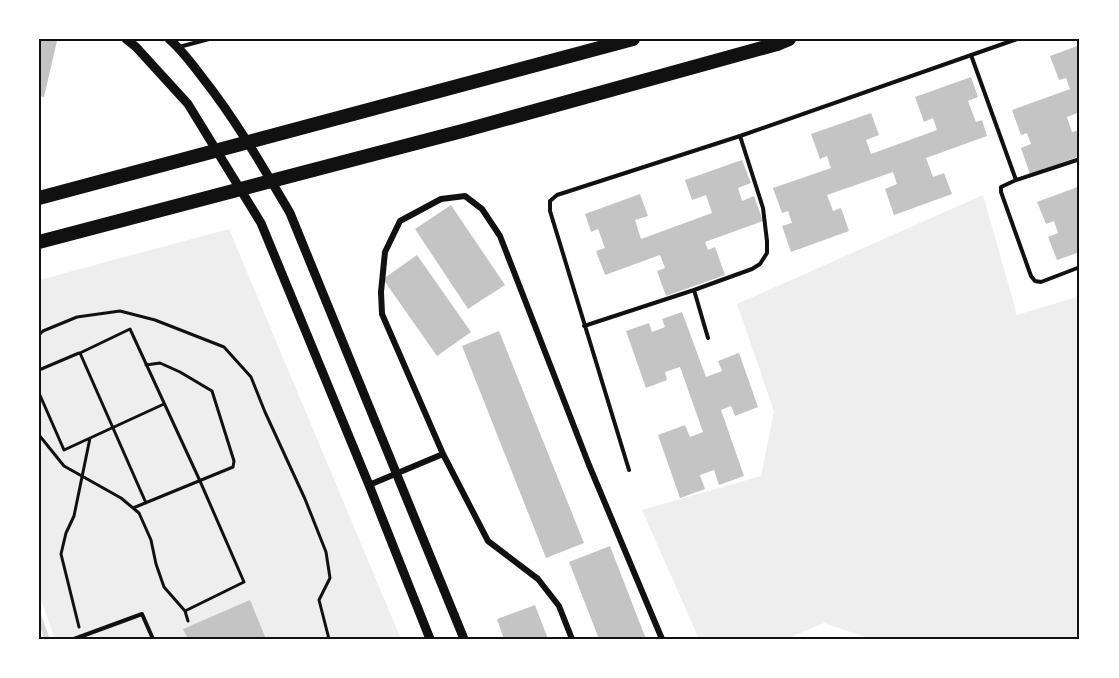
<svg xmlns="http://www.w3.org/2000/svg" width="1119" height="678" font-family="Quicksand,sans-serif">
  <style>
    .green { fill: #eee }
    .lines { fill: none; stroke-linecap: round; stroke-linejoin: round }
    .stream { stroke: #d9d9d9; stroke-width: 5 }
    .building { fill: #c4c4c4 }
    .path { stroke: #111; stroke-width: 3 }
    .service { stroke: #111; stroke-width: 4 }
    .minor { stroke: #111; stroke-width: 6 }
    .tertiary { stroke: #111; stroke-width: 9 }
    .motorway { stroke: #111; stroke-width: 14 }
    .neatline { fill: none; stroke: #111; stroke-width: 2 }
  </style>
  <rect width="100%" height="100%" fill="#fff"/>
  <!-- green -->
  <path class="green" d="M983 195 1017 315 1080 296V639H871L824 623 786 639H699L642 510 761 476 774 411 737 304Z
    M229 229 401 639H55L39 594V280Z"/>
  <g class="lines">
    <!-- stream -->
    <path class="stream" d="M39 616 47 639"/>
  </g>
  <!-- building -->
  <path class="building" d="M39 39 57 41 44 97 39 96Z
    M1080 45V112L1067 117 1072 132 1080 130V156L1030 174 1021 148 1031 144 1027 133 1021 135 1012 110 1070 89 1066 78 1059 80 1050 56Z
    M971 77 978 97 968 101 976 122 982 120 987 136 926 158 933 177 944 173 952 194 894 215 885 189 897 184 893 172 827 195 833 211 841 208 849 231 791 252 782 226 792 223 788 211 782 213 773 188 831 168 827 156 820 159 811 134 871 113 879 135 866 140 871 154 937 130 933 118 924 122 915 97Z
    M742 160 751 183 738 188 742 201 754 196 763 221 705 242 708 250 715 247 725 275 666 296 657 271 665 268 660 255 605 275 596 251 605 248 598 229 591 232 585 214 640 194 648 216 635 220 641 239 712 213 706 195 692 200 685 180Z
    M1080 186V252L1057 260 1048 237 1058 233 1054 221 1046 224 1037 202Z
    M451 205 505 285 468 309 415 229Z
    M417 255 471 332 437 356 383 279Z
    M682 312 706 377 722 371 718 361 739 353 758 407 735 416 731 406 721 410 744 476 719 485 714 470 700 475 705 489 680 498 658 435 685 425 690 437 703 432 680 367 665 372 667 380 646 388 626 331 649 323 652 332 665 327 662 319Z
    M499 331 584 543 546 558 462 346Z
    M610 546 646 639H599L569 562Z
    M250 600 266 639H188L183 629Z
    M535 605 548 639H504L497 619Z"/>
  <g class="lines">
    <!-- path -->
    <path class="path" d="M39 335 43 331 77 317 120 311 155 320 224 347 251 377 265 412 305 499 326 552 330 578 319 600 329 639
      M39 370 79 353
      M39 393 64 450 164 404
      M39 435 64 466 121 498 139 513 151 540 156 564 164 587 185 611 188 621
      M146 503 80 353 130 329 200 481 244 582 185 611
      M133 508 233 467 234 461 212 391 180 372 160 363 146 365
      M79 627 61 554 66 533 74 516 90 438"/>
    <!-- service -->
    <path class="service" d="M179 47 209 39
      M971 55 1016 180
      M1080 159 1016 180 1001 187V192L1031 276 1035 281 1041 282 1080 267
      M694 290 752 269 760 264 767 253V241L763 208 740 136
      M584 326 694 290 708 338
      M629 470 550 211V201L557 195 740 136 1017 39
      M74 639 142 614 153 639"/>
    <!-- minor -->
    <path class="minor" d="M369 485 443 454
      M572 639 559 606 538 579 488 541 443 454 382 314 381 292 385 252 400 221 441 199 465 196 482 209 500 236 589 465 662 639"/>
    <!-- tertiary -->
    <path class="tertiary" d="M126 39 136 47 188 104 261 223 369 485 430 639
      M169 39C182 50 192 64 202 77 236 120 263 167 290 213L464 639"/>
    <!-- motorway -->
    <path class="motorway" d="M39 198 633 39
      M39 242 466 130 777 44 789 39"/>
  </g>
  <!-- border -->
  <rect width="1119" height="678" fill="none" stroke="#ffffff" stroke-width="81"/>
  <rect x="40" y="40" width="1038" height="598" class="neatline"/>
</svg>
